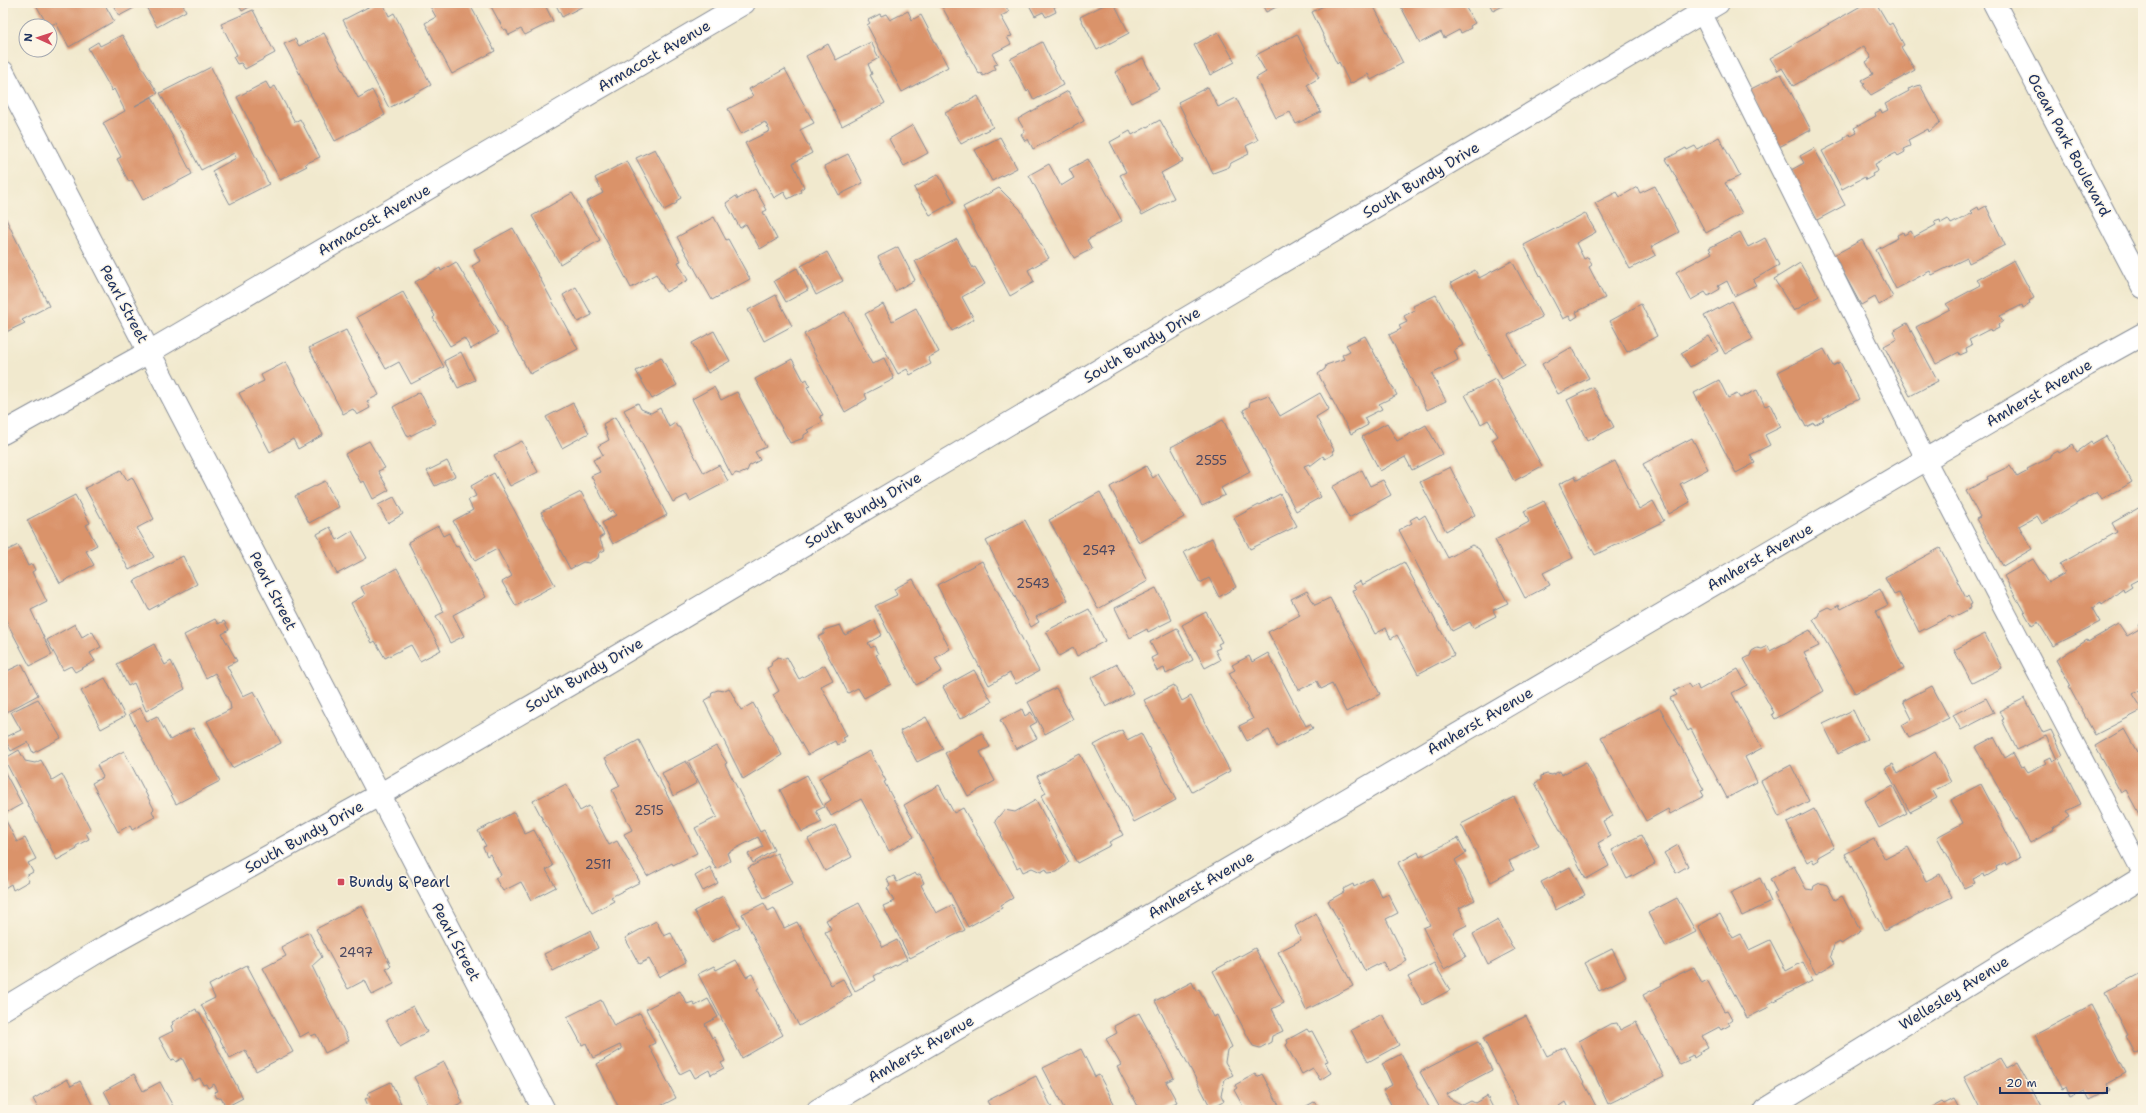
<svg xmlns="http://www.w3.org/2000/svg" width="2146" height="1113" font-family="'Shantell Sans',sans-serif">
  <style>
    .building { fill: #da936b }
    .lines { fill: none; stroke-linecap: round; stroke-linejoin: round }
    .lane-casing { stroke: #868c96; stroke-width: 21 }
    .street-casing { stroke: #868c96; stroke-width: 24 }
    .secondary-casing { stroke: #868c96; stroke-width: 24 }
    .lane { stroke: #fff; stroke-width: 19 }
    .street { stroke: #fff; stroke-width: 22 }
    .secondary { stroke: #fff; stroke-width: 22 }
    .poi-dot { fill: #d1495b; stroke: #fcf5e5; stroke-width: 1.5 }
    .labels { text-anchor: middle; stroke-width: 3; stroke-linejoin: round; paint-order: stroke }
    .number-label { font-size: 13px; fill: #4b4861 }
    .street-label { font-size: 15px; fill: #1b2f5e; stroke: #fcf5e5 }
    .poi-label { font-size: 15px; fill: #1b2f5e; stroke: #fcf5e5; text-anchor: start }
  </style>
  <rect width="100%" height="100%" fill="#fcf5e5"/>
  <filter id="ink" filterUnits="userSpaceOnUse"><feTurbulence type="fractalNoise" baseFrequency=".025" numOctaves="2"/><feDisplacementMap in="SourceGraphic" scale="8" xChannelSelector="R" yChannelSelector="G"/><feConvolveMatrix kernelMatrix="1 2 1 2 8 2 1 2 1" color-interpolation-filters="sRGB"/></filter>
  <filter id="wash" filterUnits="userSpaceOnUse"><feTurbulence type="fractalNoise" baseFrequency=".012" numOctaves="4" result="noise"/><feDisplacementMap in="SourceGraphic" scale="16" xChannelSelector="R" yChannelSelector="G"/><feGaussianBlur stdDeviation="0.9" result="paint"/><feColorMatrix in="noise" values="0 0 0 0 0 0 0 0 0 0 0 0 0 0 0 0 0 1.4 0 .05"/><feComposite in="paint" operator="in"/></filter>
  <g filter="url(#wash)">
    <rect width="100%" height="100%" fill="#f1e9ce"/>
    <g id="blocks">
      <!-- building -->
      <path class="building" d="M35 3H104L114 21 69 47 56 23 48 26Z
        M112 3H131L134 8 119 16Z
        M144 3H182L186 11 157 27Z
        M238 3H257L242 11Z
        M376 3H383L389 16 394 13 431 85 389 108 343 20Z
        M428 3H469L495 51 452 74 425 23 436 17Z
        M489 3H544L553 21 525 35 521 29 509 35 506 29 504 30Z
        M555 3H589L562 17Z
        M940 3H1004L1009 12 1001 16 1012 36 1007 37 1011 44 992 54 998 64 994 65 996 69 983 76 981 73 979 74Z
        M1028 3H1060L1054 7 1056 12 1046 17 1043 12 1035 16Z
        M1108 3H1114L1129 33 1097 50 1080 17Z
        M1261 3H1285L1266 12Z
        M1329 3H1372L1403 63 1371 80 1368 74 1350 84 1339 62 1337 64 1312 12Z
        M1399 3H1463L1475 23 1470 26 1471 28 1461 33 1459 30 1444 38 1441 32 1420 43Z
        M1489 3H1509L1493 11Z
        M1866 3H1876L1889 25 1892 23 1904 45 1901 47 1915 70 1871 95 1863 85 1865 84 1862 80 1873 74 1866 62 1871 58 1864 46 1793 86 1782 68 1778 71 1770 58Z
        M253 10 275 53 245 69 241 63 237 64 233 57 237 55 221 24Z
        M908 11 912 20 921 15 948 67 902 92 867 25 870 23 868 20 880 14 881 16 886 14 890 20Z
        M1218 32 1235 62 1210 75 1194 45Z
        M324 33 358 98 372 90 385 115 335 141 284 44 295 39 299 46Z
        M1297 34 1319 78 1307 85 1321 112 1296 124 1290 112 1276 118 1256 78 1266 72 1256 55Z
        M122 35 158 93 135 106 152 97 192 174 143 200 132 180 129 182 117 159 121 157 103 123 125 111 114 89 112 91 88 48 98 42 100 46Z
        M871 42 879 58 868 64 872 74 870 75 885 103 842 126 806 56 828 44 836 60Z
        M1042 42 1063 85 1034 100 1029 90 1027 92 1010 59Z
        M1143 58 1159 89 1131 103 1115 72Z
        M211 67 269 184 230 204 212 171 236 158 234 153 201 170 160 93Z
        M785 69 814 123 800 130 812 153 793 163 804 187 800 190 801 192 788 199 784 192 774 198 745 143 770 131 765 122 741 134 728 109 753 96 749 89Z
        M1781 74 1811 130 1779 147 1749 90Z
        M266 82 270 89 275 86 295 122 300 119 320 157 305 164 307 166 280 180 237 97Z
        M1920 85 1940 122 1929 132 1928 129 1908 140 1910 146 1903 149 1905 152 1898 156 1896 153 1875 164 1878 171 1872 174 1873 176 1866 180 1865 177 1842 189 1822 151 1845 139 1844 137 1849 134 1851 136 1857 133 1854 128 1876 116 1875 113 1881 110 1882 113 1888 110 1885 104 1909 91 1908 89Z
        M1208 87 1218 107 1236 98 1258 140 1246 146 1249 154 1231 163 1229 167 1213 173 1178 102Z
        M1068 91 1084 121 1033 149 1028 139 1025 141 1021 134 1025 131 1018 119Z
        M978 96 993 127 961 144 945 113Z
        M1160 120 1183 161 1161 173 1174 198 1142 215 1120 175 1126 172 1110 142 1130 131 1132 135Z
        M913 125 928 153 904 166 889 139Z
        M1000 137 1017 168 992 181 975 150Z
        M1719 137 1740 176 1725 183 1742 213 1706 233 1666 159 1686 148 1687 150 1695 146 1697 149Z
        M1814 148 1845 205 1817 220 1791 170 1804 163 1800 156Z
        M655 149 681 198 676 201 677 203 664 210 636 158Z
        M848 154 863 183 839 195 824 166Z
        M1088 159 1122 221 1087 240 1092 249 1074 258 1029 175 1049 164 1061 186 1074 178 1069 169Z
        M627 161 681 261 678 262 688 280 666 292 656 274 631 288 586 202 603 193 595 178Z
        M938 174 954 202 930 215 914 188Z
        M1655 186 1679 232 1651 247 1656 255 1630 269 1595 203 1617 192 1620 197 1637 187 1640 193Z
        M999 188 1020 209 1049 258 1028 270 1034 282 1010 296 963 207Z
        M755 189 767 210 763 212 777 239 760 249 746 224 740 228 726 203 736 196 738 199Z
        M572 193 600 240 560 264 532 216Z
        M1986 206 2005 245 1969 263 1967 258 1932 275 1930 271 1896 289 1876 250 1898 238 1897 235 1903 232 1904 235 1911 231 1914 237 1936 225 1934 222 1940 220 1941 223 1948 219 1951 224 1973 213 1971 211 1978 207 1979 210Z
        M3 213 49 306 22 320 25 323 4 333Z
        M1585 213 1596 232 1576 243 1584 259 1588 257 1592 265 1589 267 1605 298 1576 312 1578 316 1572 320 1569 316 1563 319 1524 245Z
        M714 217 726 240 728 239 750 279 712 300 677 237Z
        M513 228 578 349 530 374 472 266 480 261 474 249Z
        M1740 232 1748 247 1765 238 1779 265 1753 280 1756 285 1734 296 1727 281 1718 286 1720 289 1708 296 1705 292 1691 300 1676 272 1712 253 1709 248Z
        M957 239 973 268 975 267 985 284 962 297 974 319 952 331 915 261Z
        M1862 240 1893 297 1879 305 1875 297 1861 305 1834 255Z
        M898 247 915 280 895 291 878 257Z
        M827 252 843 281 816 295 801 266Z
        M2014 260 2034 298 2029 301 2030 304 2023 308 2022 305 2000 316 2003 321 1998 325 1999 328 1991 332 1990 329 1969 340 1972 345 1966 348 1967 352 1960 355 1959 352 1936 364 1916 327 1950 309 1946 304 1981 285 1977 280Z
        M1512 261 1542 317 1508 335 1525 366 1502 379 1451 283 1475 270 1479 278Z
        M456 262 498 333 471 349 464 338 450 346 433 318 435 316 415 282 440 268 441 271Z
        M1800 263 1819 296 1794 311 1774 279Z
        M797 268 808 290 786 302 774 281Z
        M576 287 592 315 578 322 563 295Z
        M403 292 444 367 411 384 399 362 386 369 357 317Z
        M776 295 792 326 764 341 748 310Z
        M1436 295 1463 345 1454 350 1458 360 1432 374 1446 401 1427 410 1389 335 1401 329 1399 326 1407 322 1404 316 1415 310 1413 306Z
        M1732 301 1753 339 1725 354 1704 316Z
        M883 304 892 321 916 308 939 352 928 358 931 364 910 375 907 369 898 374 865 314Z
        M1641 304 1657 336 1627 352 1610 321Z
        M845 312 872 364 884 358 894 379 865 394 867 399 845 412 804 334Z
        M1907 323 1938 381 1910 396 1884 346 1897 339 1893 331Z
        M346 330 379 395 367 401 370 408 357 415 353 409 343 414 309 348Z
        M714 331 730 361 708 373 692 343Z
        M1365 336 1397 395 1379 404 1382 409 1364 418 1368 425 1351 434 1318 374 1325 369 1326 365 1344 359 1342 355 1350 351 1346 345Z
        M1709 336 1718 351 1690 367 1681 353Z
        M1572 347 1589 378 1558 394 1542 364Z
        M1824 349 1833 366 1840 362 1859 399 1822 418 1824 420 1815 425 1814 423 1806 427 1778 372Z
        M461 352 475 380 458 388 444 361Z
        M661 357 677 385 652 399 636 371Z
        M792 359 804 381 807 379 810 386 807 387 823 415 820 416 823 422 807 430 809 432 804 435V438L790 443 755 379Z
        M286 362 323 435 298 449 293 439 270 452 239 393 264 381 261 375Z
        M1495 379 1542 466 1514 481 1492 440 1498 436 1488 420 1481 424 1465 395Z
        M1719 380 1728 398 1737 394 1740 398 1757 390 1765 406 1770 404 1781 427 1765 435 1770 445 1750 455 1755 463 1736 473 1694 393Z
        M714 387 721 400 737 392 766 447 755 452 760 460 749 466 747 471 740 474 736 473 732 476 692 399Z
        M1593 387 1614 427 1587 441 1567 400Z
        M420 392 436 423 408 437 393 407Z
        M1320 393 1329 409 1316 417 1334 450 1332 451 1334 454 1325 459 1323 456 1310 466 1309 464 1304 466 1321 497 1296 511 1243 410 1249 407 1250 402 1268 395 1280 416Z
        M573 403 589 433 562 448 546 417Z
        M638 403 641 409 651 413 660 408 669 427 675 423 677 427H679L704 473 719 465 728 481 690 501 687 495 673 502 624 410Z
        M615 417 667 515 613 544 602 523 616 515 613 510 610 512 591 476 600 472 593 460 603 455 598 446 609 440 603 424Z
        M1223 420 1250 472 1221 488 1225 495 1202 506 1171 447Z
        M1387 423 1397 441 1426 425 1442 454 1412 470 1405 457 1380 471 1362 437Z
        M2106 436 2132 482 2102 500 2097 492 2042 524 2037 516 2019 526 2032 549 2003 566 1976 519 1980 517 1966 491 1988 479 1987 477 2010 466 2017 477 2028 471 2027 469 2051 457V455L2058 451 2059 453 2073 445 2077 452 2091 442 2092 444Z
        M1692 438 1708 469 1680 484 1690 502 1669 514 1643 464Z
        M369 441 385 468 378 471 389 490 373 499 364 481 361 483 345 454Z
        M522 441 538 472 510 486 494 455Z
        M447 461 455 476 435 486 427 471Z
        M1615 461 1639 509 1653 501 1664 521 1595 555 1559 484 1575 476 1577 480Z
        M1146 466 1153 478 1158 474 1184 517 1139 543 1110 487Z
        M1450 467 1475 515 1446 531 1420 482Z
        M121 470 127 480 132 477 154 519 137 528 154 557 129 570 85 488Z
        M1362 470 1370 486 1383 480 1391 495 1349 518 1332 487Z
        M494 473 555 585 516 606 502 582 512 576 497 549 475 561 453 521 473 510 468 500 476 496 471 486Z
        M325 481 339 507 309 523 295 496Z
        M581 492 604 535 599 538 605 550 599 553 598 558 589 563 583 562 570 569 541 512Z
        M1100 492 1148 581 1098 609 1049 520Z
        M1280 494 1297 526 1250 549 1234 518Z
        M75 495 90 523 86 525 97 545 86 551 94 565 60 583 27 520Z
        M394 497 403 514 388 523 378 505Z
        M1544 501 1573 558 1543 573 1550 585 1525 598 1495 540 1529 522 1524 511Z
        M2142 506 2143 577 2130 584 2132 587 2124 592 2123 589 2102 605 2101 603 2092 608 2100 622 2053 646 2038 622 2032 626 2004 576 2033 559 2048 583 2065 573 2060 564 2117 532 2112 523Z
        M1425 515 1448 558 1472 545 1479 549 1508 603 1493 610 1496 616 1473 628 1470 622 1452 631 1399 530 1412 523 1410 520 1417 516 1419 519Z
        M1025 520 1068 600 1036 617 1039 622 1031 627 986 541Z
        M438 526 443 536 449 533 456 547 458 546 486 597 453 615 464 636 450 643 436 616 444 612 408 542Z
        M330 527 337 540 352 531 367 558 337 574 317 534Z
        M1212 538 1236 587 1219 597 1209 578 1200 583 1184 552Z
        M18 545 28 566 32 564 35 570 32 572 47 602 31 610 52 655 30 666 3 615V546L6 551Z
        M1940 548 1966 598 1968 596 1972 604 1970 605 1971 608 1952 618 1950 616 1919 632 1899 593 1894 595 1885 578Z
        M183 556 197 584 149 610 134 581Z
        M982 561 1039 671 1016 684 1010 673 989 685 937 585Z
        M1404 562 1454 655 1418 674 1397 635 1391 639 1386 628 1375 634 1352 590 1356 589 1353 585 1360 581 1362 585Z
        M397 568 441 650 420 661 411 645 385 658 375 641 372 643 351 603 365 595 361 587Z
        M913 579 950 649 935 658 942 671 916 685 875 606 897 595 894 589Z
        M1156 588 1172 620 1148 632 1147 629 1130 638 1115 608Z
        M1880 589 1888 605 1876 611 1904 669 1855 693 1813 619 1818 616 1820 611 1828 607 1832 609 1839 605 1841 609Z
        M1307 591 1315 605 1330 598 1380 694 1346 712 1332 684 1321 689 1317 681 1299 690 1268 632 1300 615 1291 599Z
        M1089 609 1105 641 1077 656 1073 648 1059 656 1046 631Z
        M1206 612 1222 642 1218 644 1220 648 1215 650 1220 660 1205 668 1182 625Z
        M215 619 218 624 224 621 229 630 222 634 237 661 227 666 243 696 254 691 281 743 232 768 207 721 231 709 230 703 215 673 206 678 184 635Z
        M874 620 882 635 868 643 871 648 874 646 878 654 876 655 891 684 864 698 858 688 848 693 818 637 824 634V630L840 625 845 635Z
        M2143 623V688L2133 694 2143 710 2095 735 2069 687 2071 686 2056 660 2087 640 2088 642 2119 624 2127 636 2141 628 2139 625Z
        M75 624 82 637 92 631 101 647 90 653 95 661 75 672 71 666 63 670 47 640Z
        M1177 628 1193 660 1166 674 1164 668 1157 671 1151 658 1157 655 1150 642Z
        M1810 630 1819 646 1804 653 1824 691 1775 719 1772 714 1774 713 1744 659 1750 656 1752 651 1757 648 1762 649 1768 646 1770 651Z
        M1985 634 2002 668 1972 683 1954 650Z
        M154 644 165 665 171 661 185 689 146 711 134 683 128 686 117 664Z
        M1268 653 1306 726 1310 724 1313 728 1277 747 1269 730 1247 741 1239 726 1253 719 1229 673 1235 670 1232 665 1249 656 1252 662Z
        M778 657 783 659 787 657 799 679 825 665 833 680 821 686 847 736 843 738 845 741 837 745 835 741 808 755 773 695 779 691 767 668 771 666 772 661Z
        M22 664 38 695 3 714V673Z
        M1117 664 1133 693 1106 707 1091 678Z
        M1738 669 1747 685 1732 693 1762 748 1745 757 1757 782 1727 798 1691 729 1688 731 1670 698 1677 695 1674 691 1688 684 1691 688 1697 685 1699 690Z
        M974 670 992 702 960 719 943 687Z
        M105 678 125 716 101 729 81 691Z
        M1174 685 1182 701 1191 696 1230 771 1192 792 1144 700Z
        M1932 686 1949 718 1909 738 1902 725 1912 719 1903 701Z
        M729 688 741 710 753 703 782 755 743 779 704 701 711 697 712 692 718 690 723 691Z
        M1056 688 1073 719 1045 734 1028 702Z
        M1986 698 1994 713 1961 730 1953 715Z
        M2025 698 2043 733 2051 730 2063 755 2058 758 2081 804 2066 811 2070 817 2053 827 2054 830 2030 843 1975 747 1994 737 2005 758 2013 753 2021 767 2024 766 2028 772 2046 763 2044 760 2050 757 2052 762 2057 759 2046 736 2017 750 2002 720 2004 719 1999 711Z
        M38 699 61 738 33 753 28 742 11 751 4 738 21 730 11 712Z
        M140 708 147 721 157 716 170 740 193 728 220 781 176 804 129 714Z
        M1660 708 1704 790 1701 791 1704 796 1670 814 1668 809 1646 821 1601 737Z
        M1022 709 1025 716 1031 712 1037 722 1030 726 1037 738 1016 749 1000 720Z
        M1853 710 1867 739 1838 754 1823 724Z
        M926 717 943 749 917 762 900 731Z
        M2124 729 2137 752 2143 748V814L2140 816 2126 790 2121 793 2095 746Z
        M1122 730 1127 740 1141 733 1176 800 1134 822 1094 745Z
        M982 733 990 747 980 752 995 781 968 796 945 753Z
        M639 740 697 853 673 865 672 863 647 876 624 834 632 830 612 790 620 786 605 758Z
        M716 746 727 763 725 764 760 832 764 830 774 850 753 863 748 854 763 847 758 837 727 853 730 861 716 869 695 828 717 817 688 761Z
        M19 750 25 761 35 763 41 760 52 780 62 774 91 830 86 833 89 839 76 846 77 849 57 860 4 759Z
        M124 751 154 809 152 811 155 817 132 830 130 825 118 832 92 783 103 777 97 765Z
        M870 751 886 781 884 782 914 837 889 851 861 799 831 816 825 804 831 800 819 778Z
        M1935 752 1951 782 1933 791 1937 798 1910 812 1885 768 1893 764 1898 774Z
        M1080 754 1123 835 1109 842 1111 845 1077 863 1041 796 1046 793 1037 776Z
        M686 761 697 783 673 796 662 773Z
        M1586 762 1613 816 1603 821 1610 836 1598 843 1609 866 1586 879 1535 783 1541 780V776L1547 774 1552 775 1560 771 1561 775Z
        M1791 765 1809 801 1779 817 1761 781Z
        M3 769 22 804 4 814 3 813Z
        M807 775 824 807 816 811 822 822 802 832 780 790Z
        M566 784 580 811 589 806 609 845 617 841 640 882 611 897 614 901 592 913 533 801Z
        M1981 784 2020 858 2007 865 2006 862 1996 867 1997 870 1985 877 1984 874 1973 879 1975 883 1964 888 1937 837 1963 823 1951 800Z
        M939 785 954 813 963 808 1013 898 1001 905 1002 908 968 927 904 805Z
        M1893 786 1907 813 1879 828 1865 801Z
        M1514 797 1539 846 1509 861 1514 870 1491 882 1461 824Z
        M1036 800 1069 862 1057 872 1048 873 1046 869 1041 872 1032 868 1023 872 1020 866 1017 868 1001 836 1002 835 995 821 1004 810 1015 812Z
        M1814 809 1834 848 1818 857 1819 860 1814 863 1812 859 1807 862 1787 823Z
        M514 812 525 834 534 830 553 866 546 870 556 887 531 900 521 882 503 891 495 878 501 875 490 854 487 856 483 847 486 846 478 831Z
        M6 821 17 842 25 838 36 859 28 863 33 872 26 876 29 881 13 890 11 884 3 889V823Z
        M835 825 852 857 825 871 808 839Z
        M1641 835 1655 864 1627 879 1612 850Z
        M1458 838 1466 853 1455 860 1475 900 1459 908 1467 925 1453 932 1466 957 1444 969 1423 928 1430 925 1398 863 1418 852 1420 857Z
        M1874 839 1885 859 1908 847 1926 881 1940 874 1952 897 1884 931 1845 854Z
        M1678 845 1688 866 1676 873 1664 853Z
        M777 853 793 883 764 898 748 868Z
        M1794 866 1806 889 1813 890 1814 886 1820 883 1827 885 1835 900 1842 896 1861 931 1841 944 1840 942 1834 945 1831 956 1835 963 1816 974 1774 894 1777 892 1770 879Z
        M710 867 718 883 703 891 695 876Z
        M1570 867 1585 895 1556 910 1541 882Z
        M915 873 917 876 920 874 924 883 921 885 936 913 952 905 965 930 910 958 883 906 894 901 887 888 890 886 887 879 894 876 897 882Z
        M1372 878 1382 897 1388 894 1398 913 1386 919 1407 961 1388 971 1383 962 1365 971 1328 901 1344 892 1343 889 1353 884 1354 887Z
        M1760 878 1771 902 1742 916 1730 893Z
        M723 896 740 927 711 942 694 911Z
        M1677 898 1696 932 1666 947 1648 913Z
        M764 903 768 911 774 908 784 928 797 922 831 985 843 979 852 995 799 1026 742 914Z
        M859 903 883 947 897 940 907 959 874 976 876 980 855 991 825 932 831 929 826 920Z
        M362 905 391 966 386 968 394 984 372 995 365 980 348 989 316 929Z
        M1316 913 1353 986 1306 1010 1278 952 1301 940 1295 926Z
        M1720 914 1733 938 1741 934 1749 950 1770 940 1786 971 1803 962 1812 981 1768 1004 1769 1007 1747 1018 1698 926Z
        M1498 920 1514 950 1488 964 1473 934Z
        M656 921 664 936 671 933 686 962 659 977 649 959 639 964 625 938Z
        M590 931 598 948 553 971 544 954Z
        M309 932 322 957 312 966 349 1041 325 1053 316 1034 311 1036 309 1032 300 1037 263 968 286 956 281 947Z
        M1255 948 1284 1003 1272 1009 1283 1031 1272 1036 1271 1042 1260 1048 1253 1046 1213 971Z
        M1612 949 1626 977 1599 991 1584 963Z
        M736 960 746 977 752 974 759 988 757 989 783 1035 742 1058 698 974 714 966 716 970Z
        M1434 963 1450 990 1423 1005 1408 977Z
        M247 965 293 1052 256 1071 245 1050 230 1058 201 1005 215 998 209 985Z
        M1694 967 1702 983 1707 980 1724 1011 1727 1010 1732 1019 1728 1022 1730 1025 1721 1030 1719 1027 1702 1036 1708 1047 1699 1052 1700 1054 1694 1058 1693 1055 1687 1058 1689 1061 1680 1065 1643 995 1662 985 1661 983Z
        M2141 973 2143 974V1048L2134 1053 2125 1036 2127 1035 2105 992Z
        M1192 982 1196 991 1199 989 1213 1017 1217 1015 1232 1047 1227 1050 1225 1062 1233 1075 1225 1079 1221 1095 1224 1101 1211 1108 1155 1001Z
        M680 991 687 1004 693 1002 695 1006 708 999 718 1017 705 1024 712 1038 714 1037 725 1061 721 1063 724 1068 711 1075 709 1070 695 1078 690 1069 680 1074 646 1009Z
        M601 1000 614 1026 640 1013 655 1043 649 1046 676 1098 653 1110H650L649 1107 638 1110 635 1105 620 1110 597 1064 622 1049 620 1045 593 1058 586 1043 582 1045 567 1017Z
        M2091 1005 2126 1073 2107 1083 2110 1089 2090 1099 2085 1090 2070 1097 2066 1088 2062 1090 2035 1035Z
        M413 1006 427 1032 400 1047 386 1020Z
        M196 1009 197 1012H199L243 1098 226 1107 221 1097 217 1098 214 1092 218 1091 214 1084 208 1088 206 1084 203 1085 200 1078 194 1081 182 1058 176 1062 174 1059 171 1060 159 1038 173 1031 171 1026 173 1024 172 1022Z
        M1139 1013 1174 1078 1166 1082 1177 1102 1161 1110H1140L1117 1067 1121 1065 1106 1039 1117 1033 1114 1026Z
        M1382 1014 1399 1045 1368 1062 1351 1030Z
        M1526 1016 1547 1056 1565 1047 1598 1110H1569L1565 1102 1559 1106 1562 1110H1520L1483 1038Z
        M1636 1022 1664 1077 1608 1104 1579 1041 1610 1024 1617 1023 1620 1030Z
        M1307 1029 1309 1032 1312 1031 1328 1061 1325 1062 1331 1073 1320 1080 1313 1068 1302 1074 1286 1045 1288 1043 1287 1040Z
        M1478 1042 1492 1070 1447 1094 1449 1098 1463 1105 1471 1101 1475 1103 1487 1096 1494 1110H1441L1420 1072Z
        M1081 1049 1095 1077 1099 1075 1116 1107 1110 1110H1065L1043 1068Z
        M1401 1054 1429 1107 1424 1110H1394L1383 1090 1392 1085 1382 1064Z
        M2000 1058 2006 1068 2017 1062 2043 1110H1981L1964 1077Z
        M444 1062 459 1091 458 1092 463 1103 449 1110H434L431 1105 429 1106 414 1077Z
        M134 1074 143 1091 160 1082 175 1110H114L104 1091Z
        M1255 1074 1257 1077 1262 1074 1281 1109 1245 1110 1234 1090 1237 1088 1235 1085Z
        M1036 1076 1053 1110H992L987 1101Z
        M67 1079 71 1086 80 1081 95 1110H39L33 1099Z
        M391 1082 404 1110H370L365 1099 370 1097 368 1093Z
        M1954 1099 1960 1110H1927L1942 1102 1944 1104Z
        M1314 1102 1321 1110H1299Z"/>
    </g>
  </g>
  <g filter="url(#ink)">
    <use href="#blocks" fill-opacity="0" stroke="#868c96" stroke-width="1"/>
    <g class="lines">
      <!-- lane casing -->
      <g class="lane-casing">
        <path id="lane" d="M1697 3 1926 460 2143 874"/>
      </g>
      <!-- street casing -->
      <g class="street-casing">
        <path id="street" d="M3 72 544 1110
          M3 433 149 352 744 3
          M818 1110 2087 365 2143 334
          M1765 1110 2143 877"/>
      </g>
      <!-- secondary casing -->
      <g class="secondary-casing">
        <path id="secondary" d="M1994 3 2143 287
          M3 1009 102 949 379 795 577 680 1718 3"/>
      </g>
      <!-- lane -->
      <use href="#lane" class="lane"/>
      <!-- street -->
      <use href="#street" class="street"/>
      <!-- secondary -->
      <use href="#secondary" class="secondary"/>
    </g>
  </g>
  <!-- markers -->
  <rect class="poi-dot" x="337" y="878" width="8" height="8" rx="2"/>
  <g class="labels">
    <!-- number labels -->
    <g class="number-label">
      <text x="1211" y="465">2555</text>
      <text x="1099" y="555">2547</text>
      <text x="1033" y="588">2543</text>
      <text x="649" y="815">2515</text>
      <text x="598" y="869">2511</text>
      <text x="356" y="957">2497</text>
    </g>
    <!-- street labels -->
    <g class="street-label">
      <text transform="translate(654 56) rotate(-30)" y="5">Armacost Avenue</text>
      <text transform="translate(2069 145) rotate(62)" y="5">Ocean Park Boulevard</text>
      <text transform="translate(1421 180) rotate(-31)" y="5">South Bundy Drive</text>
      <text transform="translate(374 220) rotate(-30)" y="5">Armacost Avenue</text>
      <text transform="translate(124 304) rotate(62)" y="5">Pearl Street</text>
      <text transform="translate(1142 345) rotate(-31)" y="5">South Bundy Drive</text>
      <text transform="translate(2039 393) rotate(-30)" y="5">Amherst Avenue</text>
      <text transform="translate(863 510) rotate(-31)" y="5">South Bundy Drive</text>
      <text transform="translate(1760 557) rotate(-30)" y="5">Amherst Avenue</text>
      <text transform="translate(273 591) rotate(63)" y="5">Pearl Street</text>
      <text transform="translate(584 675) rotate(-30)" y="5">South Bundy Drive</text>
      <text transform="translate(1480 721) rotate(-30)" y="5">Amherst Avenue</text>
      <text transform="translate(304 837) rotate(-29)" y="5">South Bundy Drive</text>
      <text transform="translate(1201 885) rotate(-30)" y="5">Amherst Avenue</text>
      <text transform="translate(456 942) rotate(62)" y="5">Pearl Street</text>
      <text transform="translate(1954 993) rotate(-32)" y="5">Wellesley Avenue</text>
      <text transform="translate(921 1049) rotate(-30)" y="5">Amherst Avenue</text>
    </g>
    <!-- poi labels -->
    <g class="poi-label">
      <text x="349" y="887">Bundy &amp; Pearl</text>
    </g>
  </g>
  <!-- margin -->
  <rect width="2146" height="1113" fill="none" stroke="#fcf5e5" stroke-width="16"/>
  <!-- north arrow -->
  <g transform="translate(38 38) rotate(273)"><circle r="19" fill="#fcf5e5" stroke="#a2a6af"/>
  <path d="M0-3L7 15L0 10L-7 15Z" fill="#d1495b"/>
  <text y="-6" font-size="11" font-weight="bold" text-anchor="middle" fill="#1b2f5e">N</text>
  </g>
  <!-- scale -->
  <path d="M2000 1087v6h107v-6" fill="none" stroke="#1b2f5e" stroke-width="2"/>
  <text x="2006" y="1087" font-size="12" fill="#1b2f5e" stroke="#fcf5e5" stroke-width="3" paint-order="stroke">20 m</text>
</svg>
